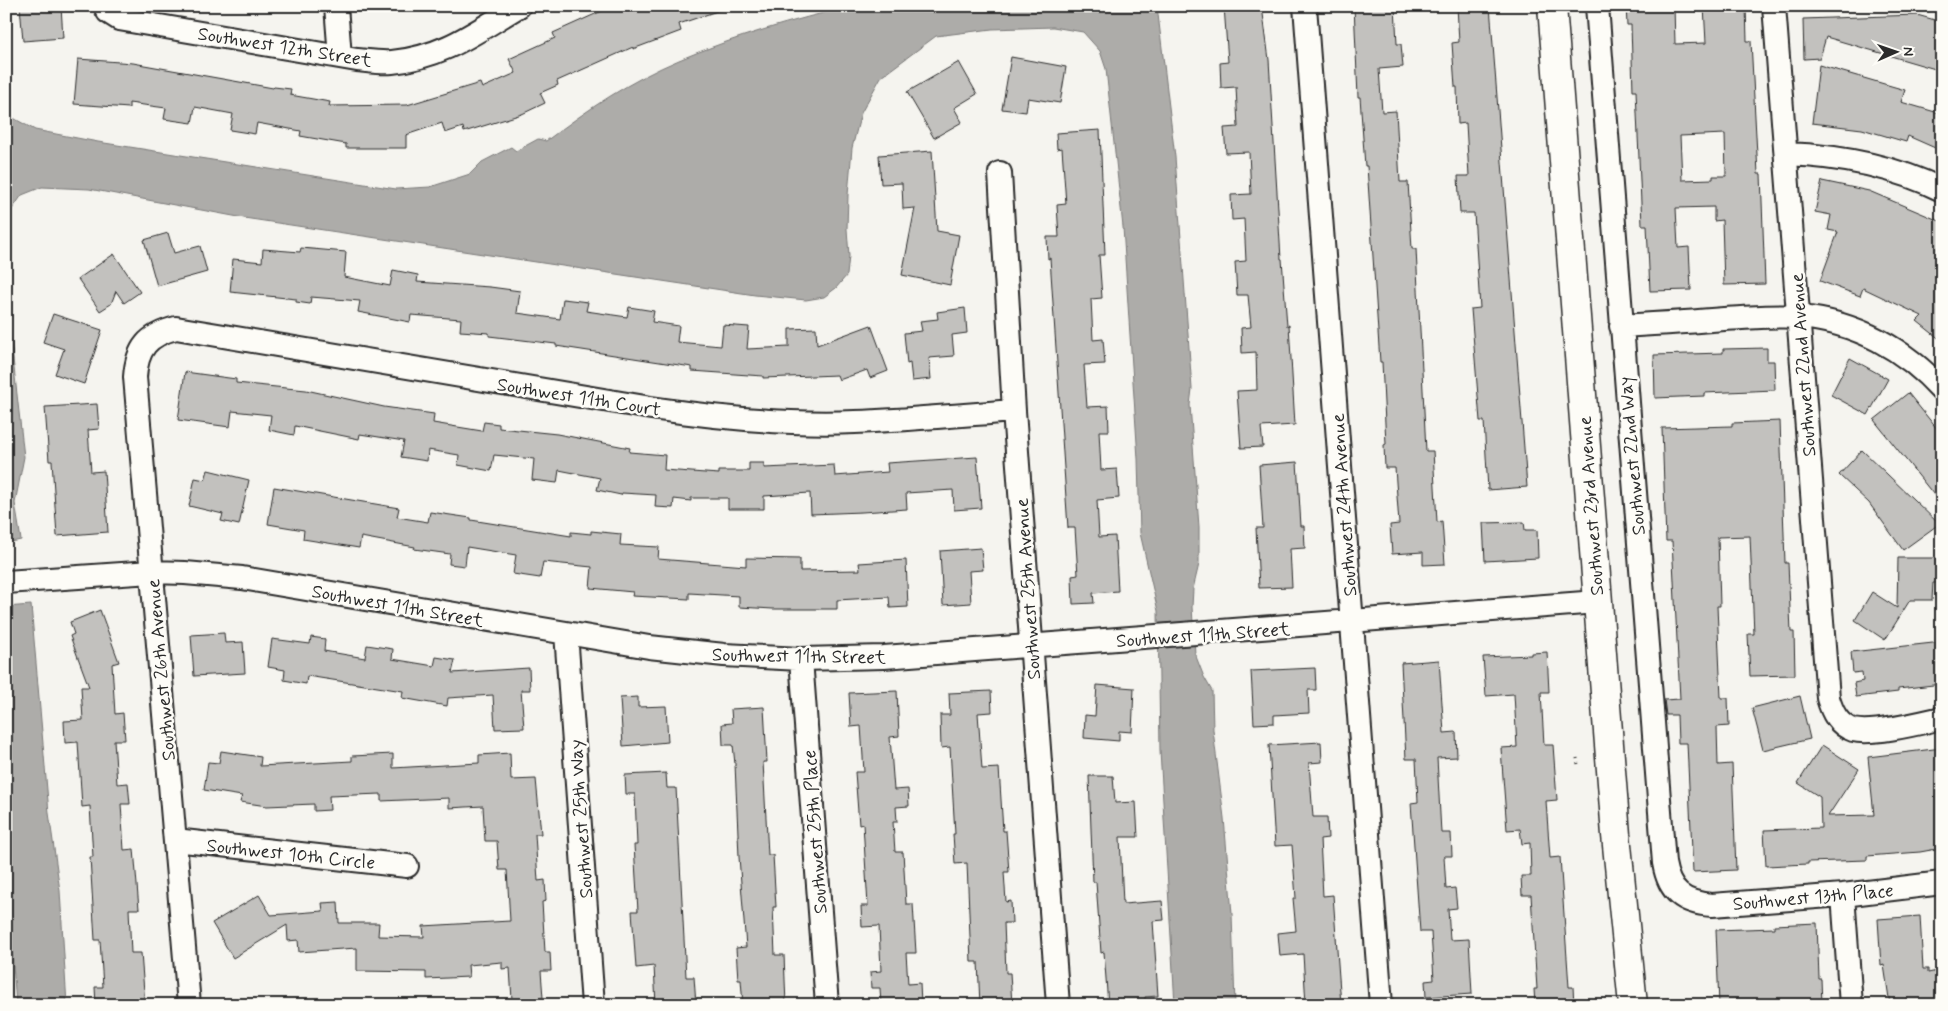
<svg xmlns="http://www.w3.org/2000/svg" width="1948" height="1011" font-family="Mynerve,sans-serif">
  <style>
    .water { fill: #adaca9; stroke: #797877 }
    .building { fill: #c2c1be; stroke: #2b2b2b; fill-rule: evenodd }
    .lines { fill: none; stroke-linecap: round; stroke-linejoin: round }
    .minor-casing { stroke: #2b2b2b; stroke-width: 26 }
    .tertiary-casing { stroke: #2b2b2b; stroke-width: 31 }
    .path { stroke: #2b2b2b; stroke-width: 3; stroke-dasharray: 1 4; stroke-linecap: butt }
    .minor { stroke: #fdfcf7; stroke-width: 22 }
    .tertiary { stroke: #fdfcf7; stroke-width: 28 }
    .labels { text-anchor: middle; stroke-width: 5; stroke-linejoin: round; paint-order: stroke }
    .street-label { font-size: 19px; fill: #2b2b2b; stroke: #fdfcf7 }
  </style>
  <rect width="100%" height="100%" fill="#f5f4ef"/>
  <filter id="ink" filterUnits="userSpaceOnUse"><feTurbulence type="fractalNoise" baseFrequency=".02" numOctaves="2"/><feDisplacementMap in="SourceGraphic" scale="10" xChannelSelector="R" yChannelSelector="G"/><feConvolveMatrix kernelMatrix="1 2 1 2 8 2 1 2 1" color-interpolation-filters="sRGB"/></filter>
  <g filter="url(#ink)">
    <!-- water -->
    <path class="water" d="M851 6H1157L1175 157 1192 389 1190 405 1199 527V564L1193 589 1192 607 1195 654 1204 677 1212 691 1213 730 1224 818 1232 914 1235 1005H1175L1160 751 1158 611 1140 533 1138 459 1123 227 1106 69 1100 51 1083 32 1053 27 992 29 936 36 881 77 861 113 852 148 848 195 847 229 849 256 847 275 836 288 824 297 806 300 755 295 244 218 89 189 42 187 22 195 6 218V114L35 130 98 142 396 189 430 187 470 174 482 162 511 147 516 151 538 139 546 141C587 110 631 80 679 60 734 37 793 20 851 6Z
      M6 296 24 457 15 503 21 540 6 543Z
      M31 605 49 813 60 891 67 1005H16L6 869V607Z"/>
    <!-- building -->
    <path class="building" d="M20 6H61L63 38 23 41Z
      M613 6H722L723 9 679 24 681 31 633 49V47L557 81 558 85 540 93 545 103 522 114 464 132 463 127 445 133 442 123 406 135V148H346V144L300 136 301 131 257 123 255 134 230 130 233 114 195 107 192 123 164 119 166 108 129 103V108L74 104 78 59 133 63 273 88 274 87 291 89 290 95 330 102 329 106 407 105 480 83 482 88 516 73 509 59 555 38 553 33Z
      M1224 6H1262L1269 60 1281 259H1282L1287 326 1289 325 1295 425 1261 427 1263 447 1241 448 1237 391 1257 390 1256 352 1242 353 1241 328 1251 327 1248 295H1237L1235 262 1246 261 1244 219 1232 220 1231 195 1251 194 1249 152 1226 153 1224 128 1238 127 1236 87 1221 88 1220 63 1228 62Z
      M1354 6H1395L1397 44H1401L1403 67 1379 69 1382 112 1396 111 1400 182H1408L1412 249H1416L1426 451H1433L1437 522 1442 521 1445 564 1423 565V552L1392 554 1390 525 1399 524 1395 468H1385L1384 445 1386 444 1382 362H1380L1367 166H1365L1360 97H1358Z
      M1457 6H1490L1527 487 1488 490 1484 421H1480L1471 309 1480 308 1474 213H1460L1458 176H1469L1466 123 1458 124 1457 87H1455L1452 43 1459 42Z
      M1626 6H1674L1675 44 1706 43 1704 6H1746L1747 41H1751L1758 174H1761L1765 284 1724 285 1722 220 1714 221V207L1676 208 1678 248 1689 247 1691 290 1650 291 1647 225H1642L1636 91H1633L1631 25H1627ZM1725 134 1726 176H1713V179L1682 180 1680 136Z
      M1917 15 1942 22V71L1826 37 1820 58 1804 59 1803 19Z
      M1011 57 1066 67 1060 103 1028 98 1026 112 1002 109Z
      M959 62 977 94 954 108 962 122 934 138 907 92Z
      M1819 65 1905 90 1901 102 1942 114V151L1908 136 1906 142 1862 129 1812 123Z
      M1100 130 1105 255H1099L1102 298 1091 299 1093 340 1103 339 1105 364 1084 365 1087 407 1108 406 1109 431H1099L1101 470 1117 469 1119 498 1097 500 1099 537 1115 536 1118 591 1093 593 1094 603 1073 604 1072 576 1078 575 1075 528H1068L1050 258 1048 259 1047 237H1059L1057 205 1066 204 1062 148 1057 149 1056 133Z
      M932 151 937 231 959 235 950 285 902 275 915 208 903 209 902 183 881 184 879 155Z
      M1822 181 1869 191 1942 222V341L1917 321 1922 316 1863 288 1860 296 1820 281 1838 232 1828 230 1831 215 1815 212Z
      M168 233 174 253 200 246 207 272 157 286 144 240Z
      M301 248 346 252 344 277 390 286 393 270 418 275 417 282 490 287 520 291 517 313 560 319 563 299 588 302 586 311 627 317 629 307 654 311 652 322 679 326 677 342 721 346 723 325 749 327 747 349 789 347V329L816 328 817 345 871 325 888 371 870 378 867 370 839 380 837 375 763 378V376L692 371V367L556 346V344L489 336V333L460 331 461 319 411 315 410 322 358 312 360 301 311 297 310 304 296 302V299L230 292 233 259 262 262 263 249 300 252Z
      M114 254 140 292 124 303 116 291 111 304 100 311 78 279Z
      M965 308 967 333 952 335 954 356 929 358 931 379 912 381 910 363 907 364 904 333 922 331 920 321 938 319 937 312Z
      M53 314 102 330 84 384 55 374 64 349 43 342Z
      M1767 348V361H1774L1775 390 1704 393V396L1655 398 1654 355 1723 353V349Z
      M1850 358 1888 379 1868 415 1831 395Z
      M185 372 236 379V383L306 390 384 407 434 414 433 423 482 431 484 422 499 424V428L557 434 630 448 629 452 665 455 664 470 719 474V471H749V463H764V468L834 465 835 476 888 472 887 463 977 457 981 508 954 510 953 490 906 493 907 509 862 512 811 514 810 493 764 496V509H728V498H691V501L674 499 673 508 655 507 656 495 622 493 621 495 597 490 600 478 559 470 557 483 532 480 534 459 494 455 491 471 458 465 459 455 428 450 427 461 401 457 404 441 360 434 359 439 295 426 294 435 269 430 271 415 232 411 230 427 178 420Z
      M1908 393 1942 435V505L1874 420Z
      M97 404 99 429 88 430 91 472 104 471 108 532 57 536 52 461H49L45 407Z
      M1780 421 1785 563H1788L1791 632H1794L1795 675 1750 676 1748 634H1754L1750 536 1718 537 1720 606H1717L1721 698H1728L1729 726 1717 727 1718 765 1732 764 1736 870 1693 872 1687 743H1678L1677 715H1666L1664 700 1680 699 1672 541H1666L1662 428 1732 426V423Z
      M1862 450 1939 524 1903 550 1869 503 1839 475Z
      M1297 462 1301 526H1304L1305 548 1290 549 1292 587 1259 588 1256 528H1263L1259 465Z
      M208 470 249 480 239 525 221 521 223 514 189 506 195 478 205 480Z
      M274 487 399 508 397 517 428 522 430 512 471 518V520L571 536V532L591 534V531L621 534 620 545 659 547 658 559 746 566V558L800 559V571L860 570 859 563 906 560 908 607 890 608 889 597 837 600V609H773L739 607V596L689 593V599L632 596 633 592 590 588 592 567 543 562 540 578 513 574 516 555 467 547 465 566 449 564 450 554 414 549 415 547 361 537 359 548 303 539 304 530 268 524Z
      M1524 522 1525 530H1537L1538 558 1485 561 1483 523Z
      M981 548 983 570 969 571 971 603 943 605 940 551Z
      M1898 558H1942V583H1933L1932 600H1910L1885 640 1855 620 1872 592 1897 608Z
      M100 610 119 662 112 664 115 714 123 713 125 740H114L117 784 128 783 130 804H121L124 850 134 849 139 909H129L131 953H141L145 1005H96L95 987H103L100 940H95L90 857H93L90 806 82 807 78 742 65 743 64 721 83 720 81 687H89L70 636 74 634 70 622Z
      M224 633 225 643 243 642 245 673 194 676 191 635Z
      M311 637 325 639 324 651 365 658 367 645 393 649 392 659 434 666 436 657 455 660 452 673 529 668 530 690H521L524 728 495 729 493 695 448 698 447 706 402 698 403 691 307 676 306 684 284 680 285 670 268 667 272 639 310 644Z
      M1942 642V684L1898 689V692L1856 697 1854 683 1863 681 1862 672 1853 673 1851 652Z
      M1547 652 1549 692H1541L1544 745H1553L1557 800 1546 801 1550 858 1560 857 1569 987H1573L1574 1005H1535L1534 989H1537L1531 895H1522L1521 876H1531L1530 843 1522 844 1520 829 1507 830 1503 777 1501 748 1517 747 1514 694 1486 696 1483 657 1531 655V653Z
      M1439 660 1444 733 1456 732 1457 757 1437 758 1441 833H1451L1452 856H1444L1446 889 1455 888 1457 908 1448 909 1450 940 1469 939 1472 994 1426 997 1425 981 1434 980 1431 932H1420L1411 803 1418 802 1416 759H1406L1401 663Z
      M1315 668 1316 690H1308L1309 713 1274 715V723L1254 724 1251 671Z
      M1097 685 1134 688 1132 732 1119 731V741L1084 738 1085 715 1095 716Z
      M897 691 899 736 890 737 894 790 908 789 909 806 896 807 897 822H893L895 852H903L906 904H913L916 953H906L908 984 920 983 921 1003 910 1005H881L880 988H871L870 972 881 971 879 926 862 927 861 906H868L863 824 859 825 855 772H864L861 726 851 727 849 693Z
      M991 691 992 712 978 713 982 769 999 768 1003 831H1006L1009 872H1004L1006 902 1011 901 1012 923H1004L1006 973H1010L1012 1005H980L978 962H971L967 863 955 864 953 834H955L950 747 941 748 940 715H950L949 693Z
      M1800 696 1810 739 1763 750 1752 708Z
      M638 697V707L666 706 668 742 623 746 620 698Z
      M764 707 767 762H763L768 855H773L776 907H773L775 955H784L786 1005H743L741 980H738L736 948 746 947 739 857 735 764 733 745H723L722 724 732 723 731 709Z
      M1321 742 1322 762 1309 763 1313 817H1327L1328 838 1320 839 1323 896 1333 895 1341 1005H1306L1303 954 1280 956 1278 933 1296 931 1293 898H1296L1292 845 1275 846 1269 745Z
      M1822 745 1859 769 1828 816 1874 815 1868 757 1942 748V848L1920 852 1867 856V860L1808 862V864L1766 866 1764 830 1821 828 1820 797 1798 783Z
      M221 751 261 757 260 766 352 761V756L393 754V768L479 763V755L510 753 511 780 536 779 541 834H535L538 881 545 880 546 901 542 902 545 952H550L551 971H541L543 998 512 1000 510 968 502 969V962L468 965 469 977 426 979V972L357 971V948L299 952 298 940 288 941 287 925 233 958 212 923 259 895 271 915 323 911 322 903 338 902 339 923H379L378 936 424 937 423 926 510 921 507 870H499L497 841H485L483 806 449 808V798L381 801V794L329 796 330 810 314 811V804L267 806 240 802 242 796 204 790 208 762 219 763Z
      M666 773 667 788H676L686 977H694L696 1005H656L654 966 636 968 632 911H638L634 845H637L635 794H626L625 775Z
      M1089 776H1113L1115 803 1136 802 1138 837H1120L1123 904 1162 901 1164 920 1153 921 1158 996 1145 997V1005H1108L1104 952 1101 953 1096 882H1093Z
      M1920 916 1923 969H1928V973L1942 970V1005H1890L1884 965 1881 966 1878 919Z
      M1817 923 1819 979H1821L1822 1005H1719L1716 930 1774 928V925Z"/>
    <g class="lines">
      <!-- minor casing -->
      <g class="minor-casing">
        <path id="minor" d="M105 6 108 12 119 19 357 60C368 61 381 63 392 62 444 57 475 32 519 6
          M336 6 340 57
          M1305 6 1381 1005
          M1597 6 1664 863C1669 892 1683 903 1712 905L1843 895 1942 883
          M1774 6 1828 698C1832 712 1838 725 1853 730 1873 735 1920 723 1942 718
          M1786 154C1839 156 1894 166 1942 190
          M1000 173 1014 411 1058 1005
          M1621 326C1655 324 1689 322 1724 319 1749 318 1775 315 1800 317 1856 322 1905 349 1942 390
          M6 582 151 572 185 573 242 578 649 647 724 655 801 659 884 657 1597 602
          M566 633 593 1005
          M801 659 827 1005
          M175 840 407 866
          M1843 895 1851 1005
          M189 1005 135 377C137 348 148 335 176 328L651 408C719 418 787 425 855 422 908 420 961 415 1014 411"/>
      </g>
      <!-- tertiary casing -->
      <g class="tertiary-casing">
        <path id="tertiary" d="M1552 6 1616 835 1633 1005"/>
      </g>
      <!-- path -->
      <path class="path" d="M1577 758 1578 765"/>
      <!-- minor -->
      <use href="#minor" class="minor"/>
      <!-- tertiary -->
      <use href="#tertiary" class="tertiary"/>
    </g>
  </g>
  <g class="labels">
    <!-- street labels -->
    <g class="street-label">
      <text transform="translate(285 46) rotate(9)" y="7">Southwest 12th Street</text>
      <text transform="translate(1802 365) rotate(-94)" y="7">Southwest 22nd Avenue</text>
      <text transform="translate(579 396) rotate(9)" y="7">Southwest 11th Court</text>
      <text transform="translate(1631 456) rotate(-95)" y="7">Southwest 22nd Way</text>
      <text transform="translate(1343 505) rotate(-94)" y="7">Southwest 24th Avenue</text>
      <text transform="translate(1590 506) rotate(-94)" y="7">Southwest 23rd Avenue</text>
      <text transform="translate(1027 589) rotate(-94)" y="7">Southwest 25th Avenue</text>
      <text transform="translate(398 605) rotate(10)" y="7">Southwest 11th Street</text>
      <text transform="translate(1203 634) rotate(-4)" y="7">Southwest 11th Street</text>
      <text transform="translate(799 655) rotate(1)" y="7">Southwest 11th Street</text>
      <text transform="translate(160 670) rotate(-95)" y="7">Southwest 26th Avenue</text>
      <text transform="translate(580 819) rotate(-94)" y="7">Southwest 25th Way</text>
      <text transform="translate(814 832) rotate(-94)" y="7">Southwest 25th Place</text>
      <text transform="translate(291 853) rotate(6)" y="7">Southwest 10th Circle</text>
      <text transform="translate(1813 896) rotate(-5)" y="7">Southwest 13th Place</text>
    </g>
  </g>
  <!-- margin -->
  <rect width="1948" height="1011" fill="none" stroke="#fdfcf7" stroke-width="25"/>
  <rect x="12" y="12" width="1923" height="986" fill="none" stroke="#2b2b2b" stroke-width="2" filter="url(#ink)"/>
  <!-- north arrow -->
  <g transform="translate(1896 52) rotate(88)" stroke="#fdfcf7" stroke-width="4" paint-order="stroke">
  <path d="M0-4L9 19L0 12L-9 19Z" fill="#2b2b2b"/>
  <text y="-8" font-size="14" font-weight="bold" text-anchor="middle" fill="#2b2b2b">N</text>
  </g>
</svg>
